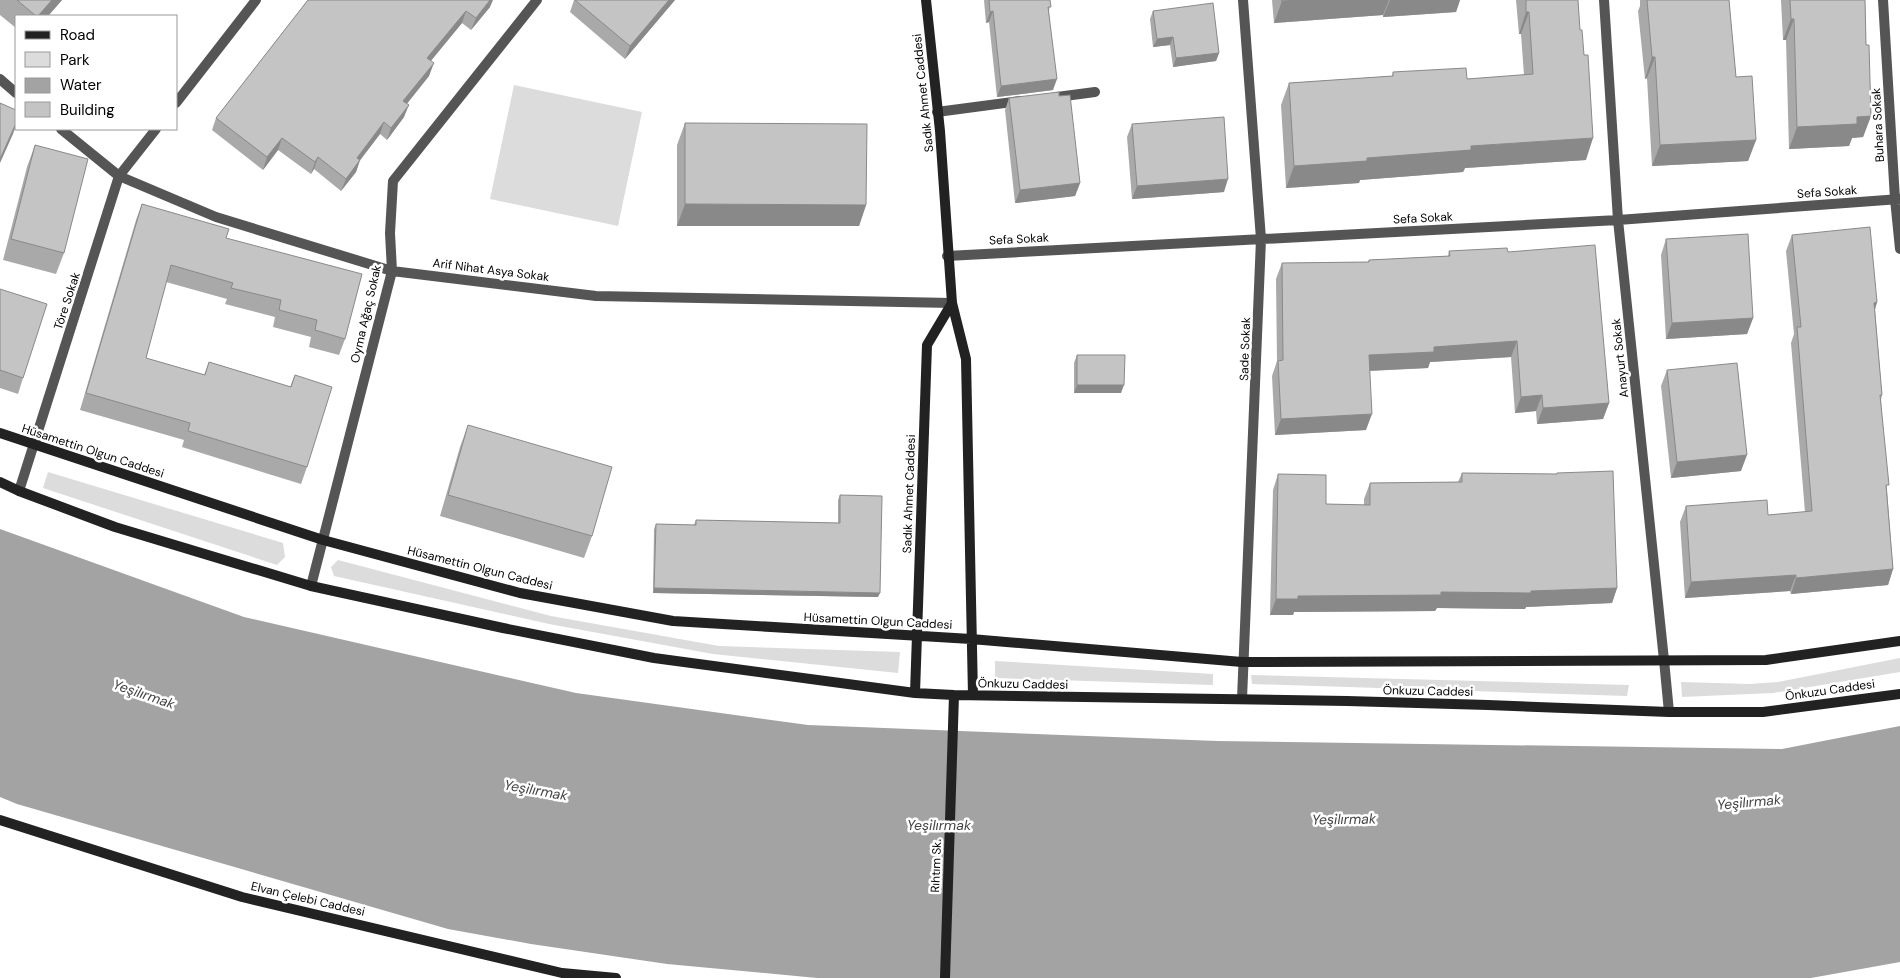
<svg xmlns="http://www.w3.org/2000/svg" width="1900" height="978" font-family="'DM Sans',sans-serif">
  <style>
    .green { fill: #dcdcdc }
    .water { fill: #a3a3a3 }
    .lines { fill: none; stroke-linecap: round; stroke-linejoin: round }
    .street { stroke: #555; stroke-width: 10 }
    .secondary { stroke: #222; stroke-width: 10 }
    .wall { fill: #a9a9a9 }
    .shaded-wall { fill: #898989 }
    .building { fill: #c4c4c4; stroke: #898989 }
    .labels { text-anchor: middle; stroke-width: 5; stroke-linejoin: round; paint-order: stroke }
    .street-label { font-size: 12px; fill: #000; stroke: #fff }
    .water-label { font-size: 14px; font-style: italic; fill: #444; stroke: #fff }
  </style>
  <rect width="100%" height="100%" fill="#fff"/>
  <!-- green -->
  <path class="green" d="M514 85 642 112 618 226 490 199Z
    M48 472 283 543 285 557 277 565 43 488Z
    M338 560 551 616 719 646 900 652 898 673 713 654 549 624 334 576 331 567Z
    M1900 658V672L1773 693 1682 697 1681 682 1749 684 1778 682Z
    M995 661 1213 674V685L995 678Z
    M1251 675 1629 685 1627 696 1252 684Z"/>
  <!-- water -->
  <path class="water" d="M0 529 244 617 576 693 808 725 1217 741 1782 749 1900 726V962L1811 978H817L667 964 531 944 448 929 17 804 0 797Z"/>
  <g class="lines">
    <!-- street -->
    <path class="street" d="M1604 0 1618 220 1664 660 1669 712
      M1883 0 1895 199 1900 249
      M0 79 16 93
      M1057 97 1095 92
      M176 103 256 0
      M937 112 1020 101
      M61 129 119 176 216 217 392 271 596 296 952 303
      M947 256 1618 220 1900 199
      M19 491 119 176 156 129
      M311 586 392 271 390 233 393 181 537 0
      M1242 699 1261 239 1243 0"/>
    <!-- secondary -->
    <path class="secondary" d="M926 0 940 131 952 303 966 359 973 695
      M0 433 323 540 520 593 673 621 971 639 1242 662 1766 660 1900 641
      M0 482 19 491 115 527 311 586 503 628 654 658 915 693 954 695 1347 701 1488 705 1669 712H1763L1900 694
      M915 693 927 345 952 303
      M0 820 242 897 562 973 616 978
      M945 978 954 695"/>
  </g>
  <!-- wall -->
  <path class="wall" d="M0 0H62L48 16H16V28L0 15Z
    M308 0 490 7 471 30 462 23 431 61 429 76 407 104 404 117 387 140 380 134 360 160 356 172 341 191 314 169 311 174 278 150 263 170 212 130 216 118Z
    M574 0H675L625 59 570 12Z
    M984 0H1050L1049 12 1053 90 997 97 989 22 986 23Z
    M1272 0H1460L1456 12 1383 17V15L1274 23Z
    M1516 0H1578L1586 160 1465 168 1463 172 1360 180 1359 183 1286 188 1281 105 1289 83 1392 76 1393 72 1467 79 1524 75 1521 34H1519Z
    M1640 0H1729L1736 77 1756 140 1748 161 1652 166 1647 78 1645 79 1638 11 1640 6Z
    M1781 0H1865L1866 45 1871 116 1863 137 1852 138 1849 146 1789 149 1786 40H1783Z
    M1153 11 1219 53 1216 61 1173 67 1170 45 1153 47 1150 19Z
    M1059 96 1080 183 1075 196 1015 203 1005 110 1009 98Z
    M685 123 866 205 859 226H677V145Z
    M1132 124 1224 192 1132 199 1127 137Z
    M35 145 64 253 56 274 3 260 27 167Z
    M142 204 226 238 345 339 339 355 309 347 311 337 273 327 275 317 225 304 227 299 166 282 146 358 204 375 209 362 290 387 295 375 307 467 301 484 182 447 184 440 80 410 136 220Z
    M1792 235 1877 302 1875 310 1882 395 1881 400 1887 490 1893 569 1888 585 1791 594 1790 591 1685 598 1680 522 1686 506 1768 515 1805 512 1791 343 1794 334 1786 251Z
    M1666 239 1753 318 1747 334 1666 339 1661 255Z
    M1449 251 1508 252 1609 403 1603 419 1537 424 1536 411 1515 413 1511 357 1430 362 1428 368 1370 371 1366 430 1275 435 1272 376 1277 361 1276 279 1282 263 1368 262 1369 260 1448 256Z
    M0 289 23 378 18 394 0 388Z
    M1077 355 1121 393H1074V363Z
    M1667 370 1741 471 1671 478 1661 386Z
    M468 425 592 536 584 558 440 516 460 447Z
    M1462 473 1556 474 1557 473 1617 588 1612 603 1526 607 1525 609 1437 608 1435 611 1294 612 1293 615H1270L1273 490 1278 474 1326 504 1364 505V499L1370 483 1458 482Z
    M840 495 878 597 653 593 654 529 656 524 694 525 696 520 838 523V500Z"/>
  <!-- shaded-wall -->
  <path class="shaded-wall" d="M52 0H62L48 16H38Z
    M490 0H493L490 7 471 30 476 18Z
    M669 0H675L625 59 630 46Z
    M1301 0H1389L1383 15 1274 23 1282 1Z
    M1390 0H1460L1456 12 1383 17Z
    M466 11 462 23 423 70 427 58Z
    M993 11 989 22 986 23 990 12Z
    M1526 12H1529L1521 34H1519Z
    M1791 19H1794L1786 40H1783Z
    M1173 37 1170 45 1153 47 1157 39Z
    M1219 53 1216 61 1173 67 1176 58Z
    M1652 57H1655L1647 78 1645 79Z
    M434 63 429 76 399 113 403 101Z
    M1057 79 1053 90 997 97 1001 86Z
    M409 105 404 117 387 140 391 128Z
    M1871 116 1863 137 1852 138 1849 146 1789 149 1797 127 1857 117Z
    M384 122 380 134 358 163 360 160 356 172 341 191 346 179 357 158Z
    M16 123V125L13 134 0 163V159Z
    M282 138 278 150 263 170 267 157Z
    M1593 138 1586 160 1465 168 1463 172 1360 180 1359 183 1286 188 1294 166 1471 146Z
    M1756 140 1748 161 1652 166 1660 145Z
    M318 157 314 169 311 174 315 162Z
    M1228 179 1224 192 1132 199 1137 186Z
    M1080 183 1075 196 1015 203 1020 190Z
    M685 204 866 205 859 226H677Z
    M1877 302 1872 318 1874 303Z
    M1753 318 1747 334 1666 339 1672 323Z
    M1517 341 1511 357 1430 362 1428 368 1363 371 1369 355 1434 347Z
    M1077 385H1124L1121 393H1074Z
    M1542 395 1536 411 1515 413 1521 397Z
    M1609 403 1603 419 1537 424 1543 408Z
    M1372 414 1366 430 1275 435 1281 419Z
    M1747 455 1741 471 1671 478 1677 462Z
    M1893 569 1888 585 1791 594 1796 578Z
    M1796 575 1790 591 1685 598 1691 582Z
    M654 588 880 593 878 597 653 593Z
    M1617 588 1612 603 1526 607 1525 609 1437 608 1435 611 1294 612 1293 615H1270L1276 599 1298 596 1441 592 1531 591Z"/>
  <!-- building -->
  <path class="building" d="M17 0H52L38 16H36Z
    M308 0H490L476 18 466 11 427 58 434 63 403 101 409 105 391 128 384 122 357 158 360 160 346 179 318 157 315 162 282 138 267 157 216 118Z
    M575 0H669L630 46Z
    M989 0H1050L1051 7H1048L1057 79 1001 86 993 11 990 12Z
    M1281 0H1301L1282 1Z
    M1526 0H1578L1580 30H1582L1584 55H1588L1593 138 1471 146V150L1367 158V161L1294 166 1289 83 1393 76V72L1466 68 1467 79 1533 74 1529 12H1526Z
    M1647 0H1729L1736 77 1752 76 1756 140 1660 145 1655 57H1652Z
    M1790 0H1865L1866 45H1869L1871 116 1857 117V124L1797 127 1794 19H1791Z
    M1213 3 1219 53 1176 58 1173 37 1157 39 1153 11Z
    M1059 92V96L1070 95 1080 183 1020 190 1009 98Z
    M0 103 16 110V123L0 159Z
    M1224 117 1228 179 1137 186 1132 124Z
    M685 123 867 124 866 205 685 204Z
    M35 145 88 159 64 253 11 239Z
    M142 204 229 229 226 238 362 274 345 339 315 330 317 320 279 310 281 300 231 288 233 283 171 265 146 358 205 375 209 362 291 387 295 375 332 387 307 467 188 431 190 423 86 393Z
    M1870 227 1877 302 1874 303 1882 395H1880L1889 485H1886L1893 569 1796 578V575L1691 582 1686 506 1767 500 1768 515 1812 511 1797 327H1801L1792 235Z
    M1748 234 1753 318 1672 323 1666 239Z
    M1595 245 1609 403 1543 408 1542 395 1521 397 1517 341 1434 347V352L1369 355 1372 414 1281 419 1278 361 1283 360 1282 263 1369 262V260L1450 256 1449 251 1507 248 1508 252Z
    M0 289 47 304 23 378 0 370Z
    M1077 355H1125L1124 385H1077Z
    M1737 363 1747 455 1677 462 1667 370Z
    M468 425 612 467 592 536 448 495Z
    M1613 471 1617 588 1531 591V593L1441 592V595L1298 596V599H1276L1278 474 1326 475V504L1370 505V483L1462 482V473L1557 474V473Z
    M840 495 882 496 880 593 654 588 656 524 696 525V520L840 523Z"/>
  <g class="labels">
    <!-- street labels -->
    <g class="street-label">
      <text transform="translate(923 93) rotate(-96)" y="4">Sadık Ahmet Caddesi</text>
      <text transform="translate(1878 125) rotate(-93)" y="4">Buhara Sokak</text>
      <text transform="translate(1827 192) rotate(-4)" y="4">Sefa Sokak</text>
      <text transform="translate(1423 218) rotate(-3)" y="4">Sefa Sokak</text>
      <text transform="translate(1019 239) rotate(-3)" y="4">Sefa Sokak</text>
      <text transform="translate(491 270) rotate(7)" y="4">Arif Nihat Asya Sokak</text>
      <text transform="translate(67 301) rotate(-72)" y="4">Töre Sokak</text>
      <text transform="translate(366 314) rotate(-77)" y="4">Oyma Ağaç Sokak</text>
      <text transform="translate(1245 349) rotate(-88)" y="4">Sade Sokak</text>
      <text transform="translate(1620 358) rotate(-96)" y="4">Anayurt Sokak</text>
      <text transform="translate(93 451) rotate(18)" y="4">Hüsamettin Olgun Caddesi</text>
      <text transform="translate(909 494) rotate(-88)" y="4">Sadık Ahmet Caddesi</text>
      <text transform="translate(480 568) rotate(14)" y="4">Hüsamettin Olgun Caddesi</text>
      <text transform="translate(878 621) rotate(3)" y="4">Hüsamettin Olgun Caddesi</text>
      <text transform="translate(1023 684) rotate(1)" y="4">Önkuzu Caddesi</text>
      <text transform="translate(1830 690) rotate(-8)" y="4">Önkuzu Caddesi</text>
      <text transform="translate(1428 691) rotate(1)" y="4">Önkuzu Caddesi</text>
      <text transform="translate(936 866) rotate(-88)" y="4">Rıhtım Sk.</text>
      <text transform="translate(308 899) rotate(13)" y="4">Elvan Çelebi Caddesi</text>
    </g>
    <!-- water labels -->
    <g class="water-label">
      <text transform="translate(144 694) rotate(19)" y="5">Yeşilırmak</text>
      <text transform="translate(536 790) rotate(10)" y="5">Yeşilırmak</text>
      <text transform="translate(1749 802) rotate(-5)" y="5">Yeşilırmak</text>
      <text transform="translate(1344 819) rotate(-1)" y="5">Yeşilırmak</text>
      <text x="939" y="830">Yeşilırmak</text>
    </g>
  </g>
  <!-- legend -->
  <rect x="15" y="15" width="162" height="115" fill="#ffffff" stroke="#999999"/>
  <rect x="25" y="31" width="25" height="8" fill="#222222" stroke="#999999"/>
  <text x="60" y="40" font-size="15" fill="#000000">Road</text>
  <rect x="25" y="52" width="25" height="15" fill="#dcdcdc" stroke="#999999"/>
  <text x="60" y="65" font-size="15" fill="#000000">Park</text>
  <rect x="25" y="78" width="25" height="15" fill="#a3a3a3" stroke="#999999"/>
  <text x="60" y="90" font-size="15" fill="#000000">Water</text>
  <rect x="25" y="102" width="25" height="15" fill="#c4c4c4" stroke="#999999"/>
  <text x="60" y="115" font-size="15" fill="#000000">Building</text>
</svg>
